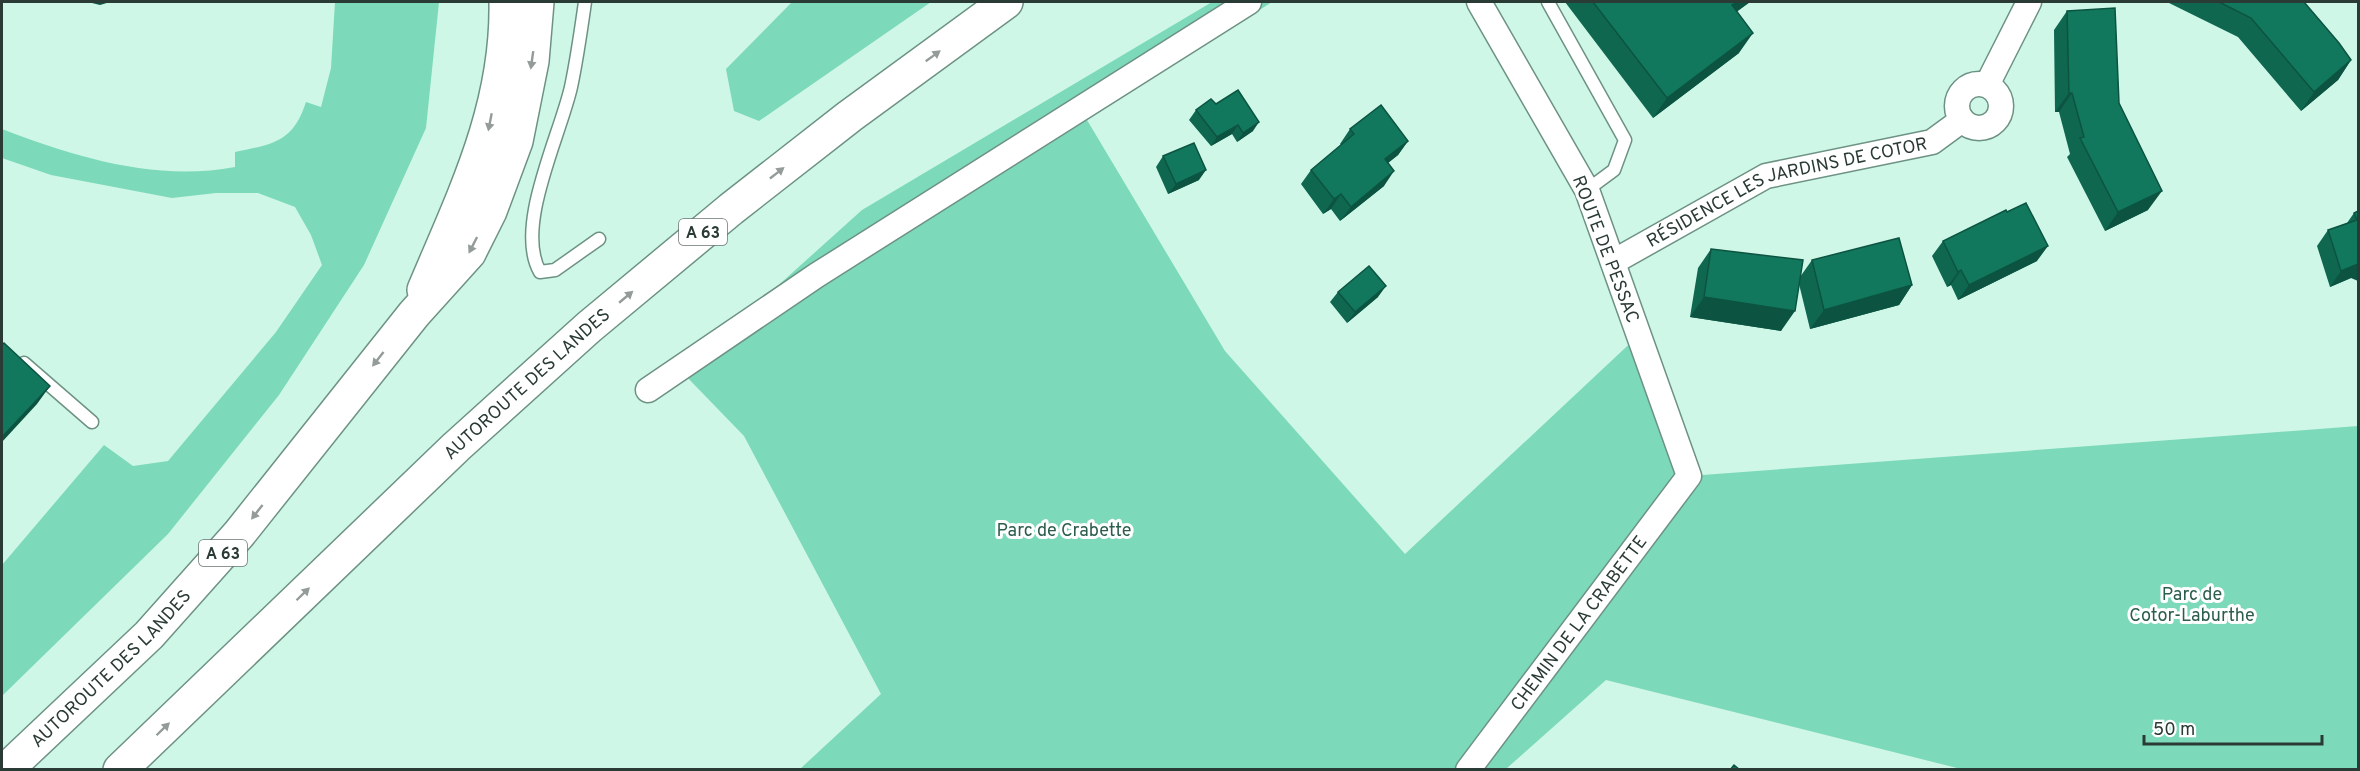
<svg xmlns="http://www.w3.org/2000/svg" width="2360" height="771" font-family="Overpass,sans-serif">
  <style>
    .green { fill: #7cd9b9 }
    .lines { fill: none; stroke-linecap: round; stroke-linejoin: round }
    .lane-casing { stroke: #6d9284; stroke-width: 15 }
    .street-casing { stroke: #6d9284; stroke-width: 27 }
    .highway-casing { stroke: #6d9284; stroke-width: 36 }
    .lane { stroke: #fff; stroke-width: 12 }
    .street { stroke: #fff; stroke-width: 24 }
    .highway { stroke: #fff; stroke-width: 33 }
    .wall { fill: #0f6750 }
    .shaded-wall { fill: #0c5441 }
    .building { fill: #11785d; stroke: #0c5441; stroke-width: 1.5 }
    .oneway { fill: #949c9a }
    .labels { text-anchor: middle; stroke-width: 6; stroke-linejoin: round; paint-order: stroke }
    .shield { fill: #fff; stroke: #6a7571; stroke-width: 1.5 }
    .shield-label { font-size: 16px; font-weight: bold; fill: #2a3a34 }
    .street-label { font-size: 18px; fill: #2a3a34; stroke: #fff }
    .park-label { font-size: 18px; fill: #2c5d4d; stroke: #fff }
  </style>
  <rect width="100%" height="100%" fill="#cff7e7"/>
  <!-- green -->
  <path class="green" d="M335 2H439L426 128 364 265 279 395 168 534 2 696V565L104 445 133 466 168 461 276 332 322 265 311 235 295 207 258 193H216L172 198 51 175 2 158V129C75 157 156 182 235 167V152C274 144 293 142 306 102L321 107 331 68Z
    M792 2H931L759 121 734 111 726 69Z
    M1212 2H1272L1087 120 1225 351 1405 554 1639 335 1689 476 2358 426V769H1961L1606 680 1506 769H800L881 694 744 436 682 372 862 210Z"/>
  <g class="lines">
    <!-- lane casing -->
    <g class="lane-casing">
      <path id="lane" d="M585 2C581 30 577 59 571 87 560 136 514 227 540 272L555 270 599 239
        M1548 2 1625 140 1614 170 1587 190
        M24 363 92 422"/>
    </g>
    <!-- street casing -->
    <g class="street-casing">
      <g id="street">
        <circle cx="1979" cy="106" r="22"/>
        <path d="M1987 85 2029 2"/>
        <path id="s1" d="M1613 262 1766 176 1932 142 1962 120"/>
        <path d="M648 390 817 275 1249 2"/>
        <path id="s2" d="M1468 770 1689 476 1587 190 1479 2"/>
      </g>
    </g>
    <!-- highway casing -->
    <g class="highway-casing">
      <g id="highway">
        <path d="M424 290C464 195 508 108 506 2"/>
        <path id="s3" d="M6 770 149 635 239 534 414 314 469 253 490 211 516 141 532 61 537 2"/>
        <path id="s4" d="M120 770 456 447 589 327 731 209 850 116 1006 2"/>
      </g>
    </g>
    <!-- lane -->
    <use href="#lane" class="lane"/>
    <!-- street -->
    <use href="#street" class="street"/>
    <!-- highway -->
    <use href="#highway" class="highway"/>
  </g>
  <!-- wall -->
  <path class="wall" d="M1565 2H1750L1737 11 1739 53 1653 118Z
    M2167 2H2304L2351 60 2338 80 2301 111 2238 37Z
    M2067 11 2119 103 2148 210 2105 231 2067 157 2070 154 2059 112H2055L2054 30Z
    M1216 104 1253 131 1237 142 1232 134 1211 146 1189 120 1196 110Z
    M1350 129 1408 141 1398 155 1388 163 1384 186 1340 221 1331 209 1323 214 1301 184 1311 170 1341 145 1340 144Z
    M1163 156 1199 180 1168 194 1156 167Z
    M2358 211 2351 278 2330 287 2317 246 2328 230 2347 223 2354 213Z
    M1943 241 2037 261 1958 300 1951 285 1947 287 1932 256Z
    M1711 249 1800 277 1812 260 1912 285 1899 305 1810 329 1799 284 1781 331 1690 317 1698 268Z
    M1338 292 1378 297 1347 323 1330 302Z"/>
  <!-- shaded-wall -->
  <path class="shaded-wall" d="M93 2H110L100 5 92 3Z
    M1737 2H1750L1719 25 1732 5Z
    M1753 33 1739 53 1653 118 1667 98Z
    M2351 60 2338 80 2301 111 2314 92Z
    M2069 93H2072L2059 112H2055Z
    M1259 122 1253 131 1237 142 1243 133Z
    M1238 125 1232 134 1211 146 1217 137Z
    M1408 141 1398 155 1374 174 1385 159Z
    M1206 170 1199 180 1168 194 1176 184Z
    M1394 171 1384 186 1340 221 1351 207Z
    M2162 191 2148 210 2105 231 2118 212Z
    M1341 194 1331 209 1323 214 1334 199Z
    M2048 246 2037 261 1958 300 1969 285Z
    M2358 264V281L2351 278 2330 287 2341 271Z
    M1961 270 1951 285 1947 287 1958 272Z
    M1912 285 1899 305 1810 329 1824 310Z
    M1386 286 1378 297 1347 323 1355 312Z
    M1704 297 1795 311 1781 331 1690 317Z
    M50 386 37 404 2 442V437Z"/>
  <!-- building -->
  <path class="building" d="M1593 2H1737L1732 5 1753 33 1667 98Z
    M2219 2H2304L2339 43 2351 60 2314 92 2251 18Z
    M2115 8 2119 103 2162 191 2118 212 2080 138 2084 137 2072 93H2069L2067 11Z
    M1238 90 1259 122 1243 133 1238 125 1217 137 1196 110 1211 99 1216 104Z
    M1381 105 1408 141 1385 159 1394 171 1351 207 1341 194 1334 199 1311 170 1354 134 1350 129Z
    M1194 143 1206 170 1176 184 1163 156Z
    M2026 203 2048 246 1969 285 1961 270 1958 272 1943 241 2006 210 2007 212Z
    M2358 211V264L2341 271 2328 230 2357 220 2354 213Z
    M1899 238 1912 285 1824 310 1812 260Z
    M1711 249 1803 260 1795 311 1704 297Z
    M1369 266 1386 286 1355 312 1338 292Z
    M4 343 50 386 2 437V345Z
    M1734 765 1740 770H1730Z"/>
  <!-- one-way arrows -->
  <defs><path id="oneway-solid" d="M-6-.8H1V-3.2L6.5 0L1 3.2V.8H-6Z" transform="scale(1.5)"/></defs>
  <g class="oneway">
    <use href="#oneway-solid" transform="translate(933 56) rotate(-36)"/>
    <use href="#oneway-solid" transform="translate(532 60) rotate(98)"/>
    <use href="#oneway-solid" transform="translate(490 122) rotate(101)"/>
    <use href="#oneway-solid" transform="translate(777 173) rotate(-38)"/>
    <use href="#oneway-solid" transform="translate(473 245) rotate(117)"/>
    <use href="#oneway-solid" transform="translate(626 297) rotate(-40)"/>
    <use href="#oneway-solid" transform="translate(378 359) rotate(128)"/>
    <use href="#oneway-solid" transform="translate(257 512) rotate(128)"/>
    <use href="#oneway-solid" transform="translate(303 594) rotate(-44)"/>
    <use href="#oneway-solid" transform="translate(163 729) rotate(-44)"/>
  </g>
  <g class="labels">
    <!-- shield labels -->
    <g class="shield">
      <rect x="679" y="219" width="48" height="26" rx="4.5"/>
      <rect x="199" y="540" width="48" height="26" rx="4.5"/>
    </g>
    <g class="shield-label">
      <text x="703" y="238">A 63</text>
      <text x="223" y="559">A 63</text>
    </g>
    <!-- street labels -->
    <g class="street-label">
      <text dy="6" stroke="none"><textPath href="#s1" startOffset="190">RÉSIDENCE LES JARDINS DE COTOR</textPath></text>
      <text transform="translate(1606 249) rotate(69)" y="6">ROUTE DE PESSAC</text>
      <text dy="6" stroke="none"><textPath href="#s4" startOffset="561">AUTOROUTE DES LANDES</textPath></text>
      <text dy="6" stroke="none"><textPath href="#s2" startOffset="184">CHEMIN DE LA CRABETTE</textPath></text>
      <text dy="6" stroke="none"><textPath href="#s3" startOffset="146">AUTOROUTE DES LANDES</textPath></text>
    </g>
    <!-- park labels -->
    <g class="park-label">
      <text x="1064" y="536">Parc de Crabette</text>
      <text x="2192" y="600">Parc de<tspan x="2192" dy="21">Cotor-Laburthe</tspan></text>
    </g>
  </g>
  <!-- border -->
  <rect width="2360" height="771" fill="none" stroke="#2a3a34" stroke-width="6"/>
  <!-- scale -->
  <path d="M2144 735v9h178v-9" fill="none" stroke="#2a3a34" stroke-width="3"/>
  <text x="2153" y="735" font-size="18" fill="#2a3a34" stroke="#ffffff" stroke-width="4.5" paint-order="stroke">50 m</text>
</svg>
